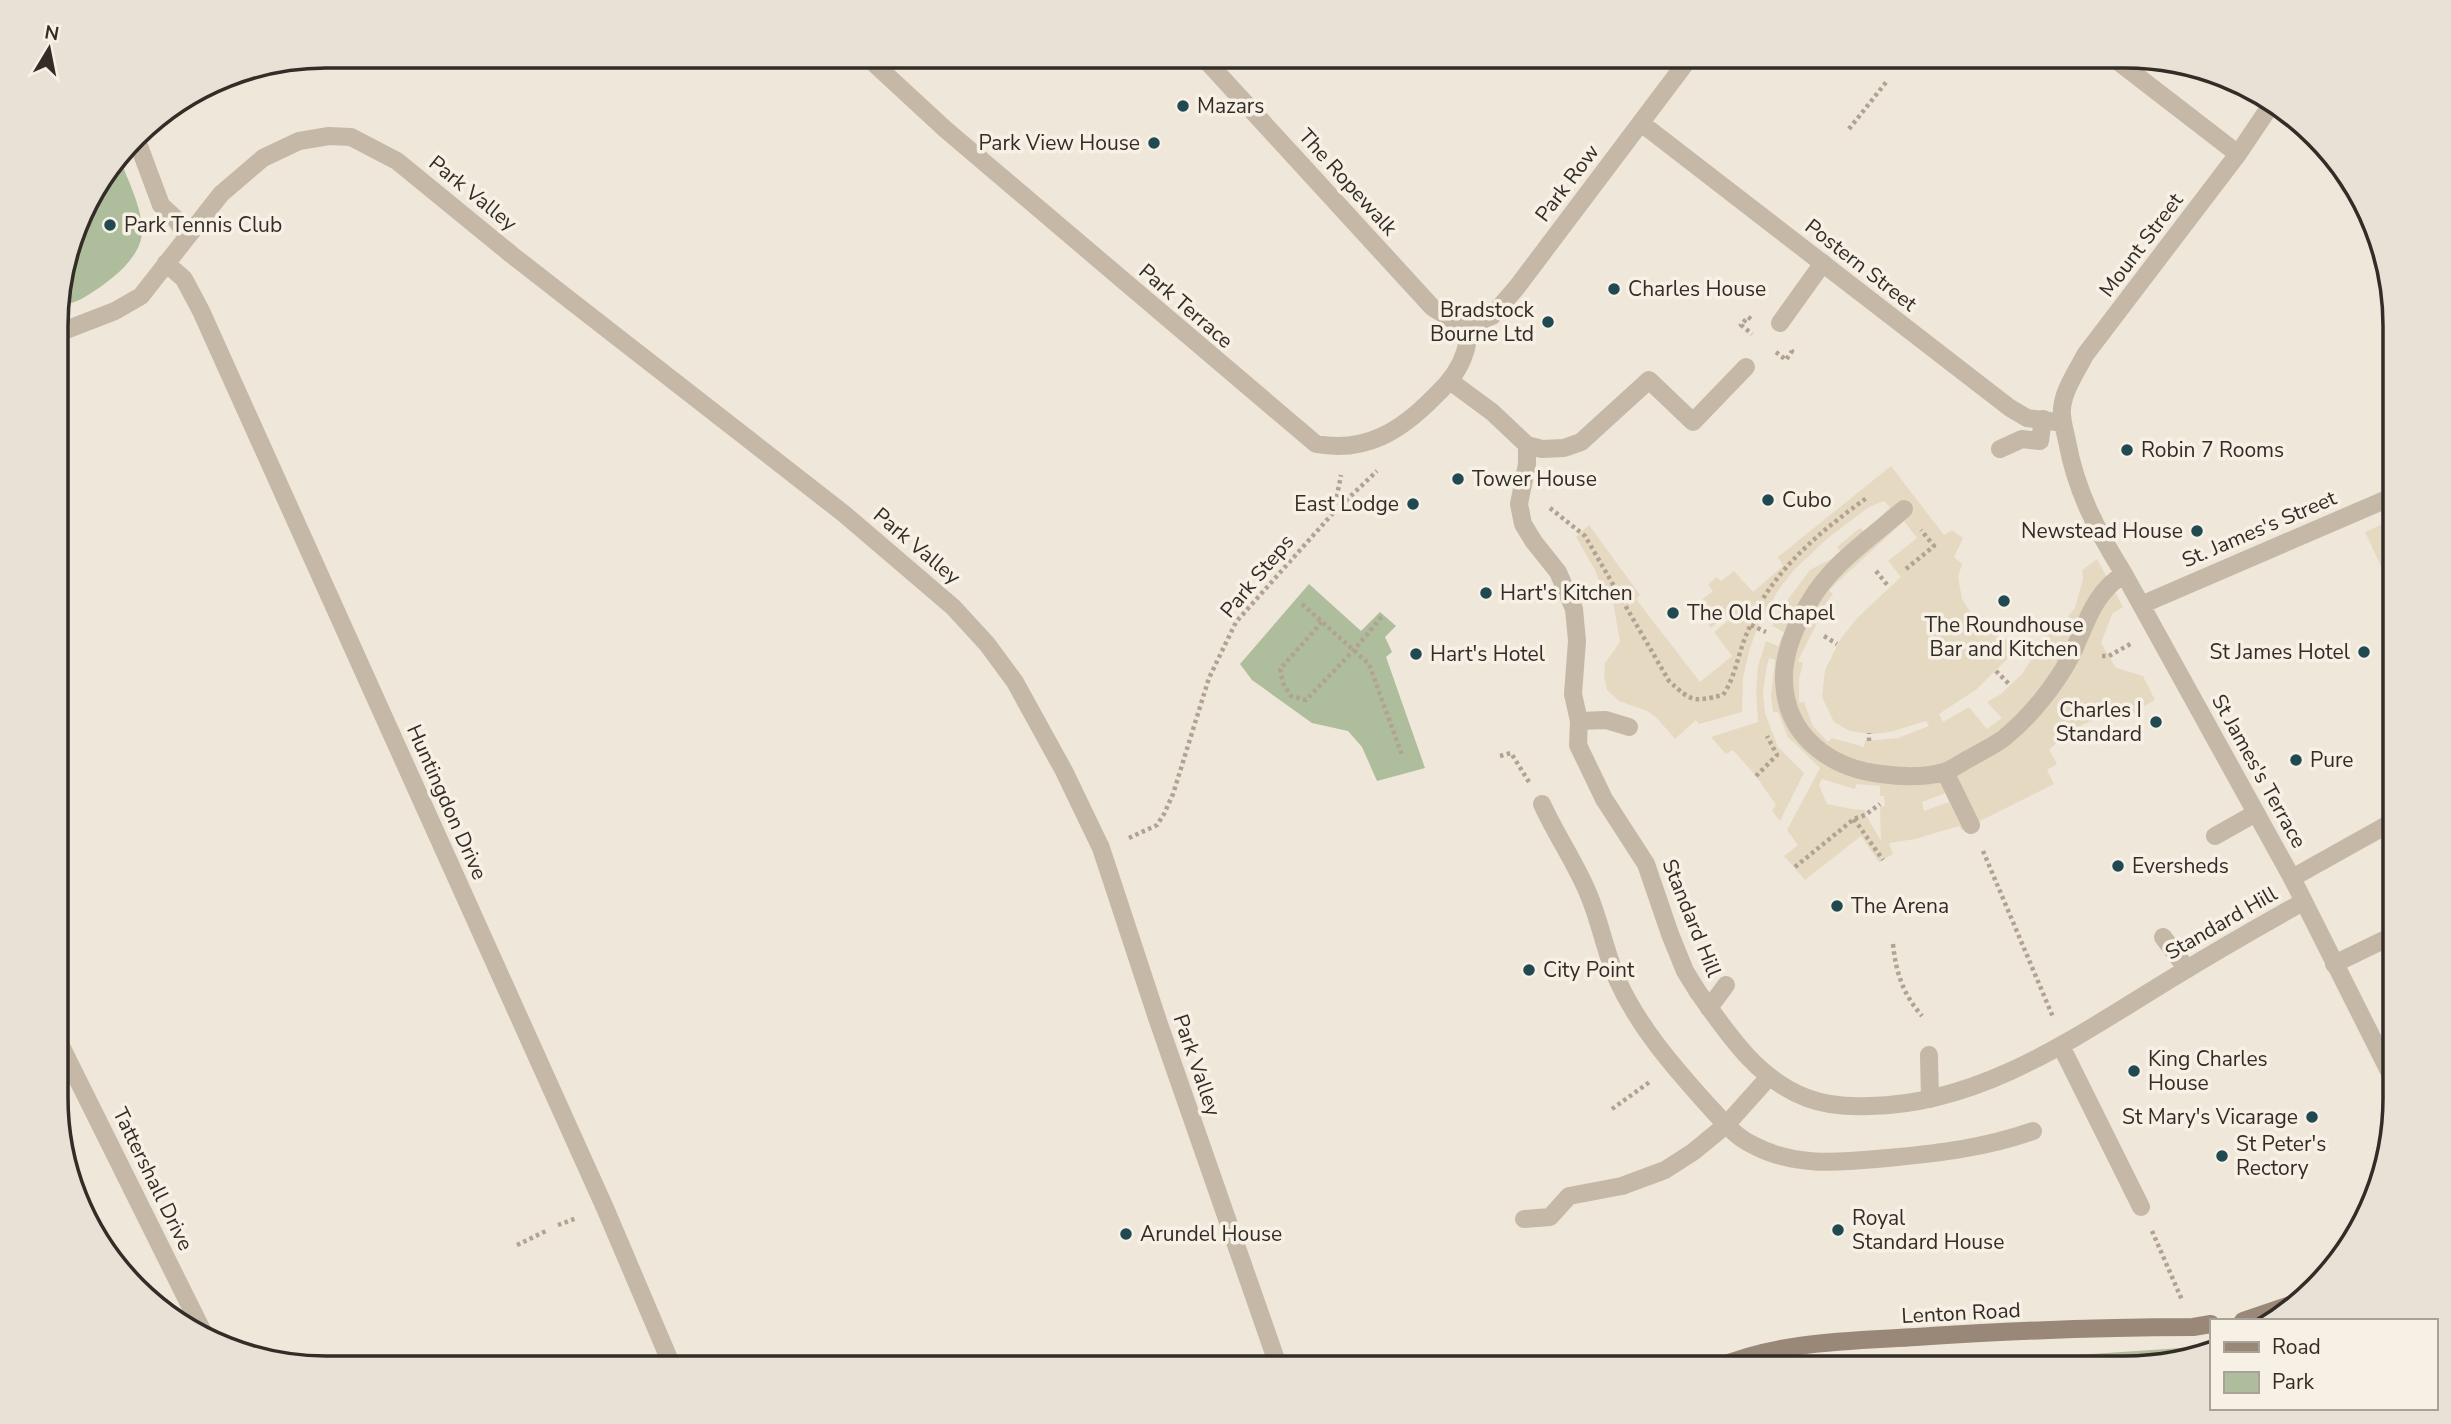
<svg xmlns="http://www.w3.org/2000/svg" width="2451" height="1424" font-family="'Nunito Sans',sans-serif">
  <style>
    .green { fill: #aebd9b }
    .plaza { fill: #e6d9c2; fill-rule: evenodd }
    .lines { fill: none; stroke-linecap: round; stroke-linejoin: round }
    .path { stroke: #b2a291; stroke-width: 4.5; stroke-dasharray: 3.5 3.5; stroke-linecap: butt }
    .lane { stroke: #c6b8a7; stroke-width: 18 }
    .street { stroke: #c6b8a7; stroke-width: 18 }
    .secondary { stroke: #998778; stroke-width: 18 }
    .poi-dot { fill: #204951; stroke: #f7f1e5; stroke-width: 2.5 }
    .labels { text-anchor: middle; stroke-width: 7; stroke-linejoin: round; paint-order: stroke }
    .poi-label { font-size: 21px; fill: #332c27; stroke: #f7f1e5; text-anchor: start }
    .street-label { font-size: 21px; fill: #332c27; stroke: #f7f1e5 }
    .rim { fill: none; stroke: #332c27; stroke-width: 3.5 }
  </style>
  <rect width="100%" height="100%" fill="#efe7da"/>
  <!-- green -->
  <path class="green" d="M120 159C128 181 142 207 142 231 142 258 109 282 88 295 80 301 68 304 58 307V291L84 206Z
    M1309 584 1361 631 1380 612 1396 626 1385 637 1392 652 1386 657 1425 768 1377 781 1362 747 1348 731 1312 723 1252 680 1240 664Z
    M2211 1346 2142 1367 1822 1368 1844 1365 1913 1366Z"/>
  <!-- plaza -->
  <path class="plaza" d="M1891 466 1944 535 1952 530 1963 538 1954 557 1962 564 1958 577 1962 599 1971 613 1985 623 2001 629 1999 639 2026 640 1977 689 1939 714 1943 722 1969 707 1987 729 2002 718 1987 702 2001 694 2022 674 2042 643 2045 632 2062 624 2075 608 2083 579 2082 570 2097 559 2123 607 2112 614 2101 643 2116 668 2143 676 2155 700 2139 709 2142 715 2117 713 2086 723 2067 733 2049 750 2057 764 2047 770 2054 784 1962 830 1959 826 1915 839 1889 843 1893 854 1879 862 1861 836 1805 880 1784 856 1798 845 1787 830 1820 768 1788 737 1778 712H1773L1771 696 1775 660 1769 658 1766 670 1763 693 1765 713 1778 747 1804 773 1780 821 1772 811 1776 805 1756 776 1733 750 1726 754 1711 737 1758 722 1756 691 1758 666 1766 641 1778 646 1784 632 1772 626 1780 610 1810 570 1833 558 1841 552 1837 547 1860 528 1865 532 1890 507 1884 501 1869 507 1829 537 1794 570 1779 589 1760 621 1750 648 1743 678 1742 712 1699 724 1696 720 1675 739 1656 717 1647 711 1619 701 1607 690 1604 676 1605 663 1620 642 1613 602 1607 603 1595 570 1576 537 1589 525 1640 595 1636 599 1700 682 1732 656 1714 632 1734 616 1730 612 1711 628 1694 606 1713 591 1708 585 1716 577 1721 581 1734 571 1753 592 1783 566 1778 557ZM1904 521 1917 538 1888 561 1901 577 1858 617 1840 640 1825 670 1822 697 1834 722 1850 731 1872 734 1890 732 1926 721 1929 726 1898 738 1865 741 1864 747 1832 738 1828 742 1813 726 1804 702 1799 703V679L1803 663 1798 661 1816 625 1813 621 1833 594 1829 590ZM1822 779 1855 789 1856 784 1880 786V796H1884L1885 806 1880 807 1881 841 1866 815 1865 810 1852 809 1827 804 1819 785ZM1946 793 1949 802 1924 811 1922 802Z
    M2394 519V568L2384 573 2365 532Z"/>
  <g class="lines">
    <!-- path -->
    <path class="path" d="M1849 129 1887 81
      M1751 319 1748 317 1741 325 1752 334
      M1776 352 1786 360 1792 351 1790 349
      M1550 508 1585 536 1669 681C1692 702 1693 702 1723 695 1736 676 1738 652 1748 631 1753 620 1757 607 1764 597 1790 556 1829 525 1868 497
      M1334 511 1341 475
      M1906 569 1934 546 1921 530
      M1876 571 1889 587
      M1302 604 1369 664 1402 755
      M1322 622 1280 669 1283 683 1291 696 1306 700 1354 650 1383 615
      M1751 625 1766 632
      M1824 636 1837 644
      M2102 656H2109L2132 643
      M1996 671 2010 685
      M1869 741V733
      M1500 756 1511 753 1529 782
      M1756 776 1777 755 1767 736
      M1854 819 1883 860
      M1129 838 1157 825 1164 814 1173 794 1209 678 1236 622 1334 512 1377 471
      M1983 851 2053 1017
      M1795 867 1854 819 1865 815 1880 804
      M1893 944C1896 973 1903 994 1922 1016
      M1612 1109 1651 1081
      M558 1225 577 1218
      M2152 1231 2182 1300
      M517 1245 546 1231"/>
    <!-- lane -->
    <path class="lane" d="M2329 152 2349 185 2361 199
      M1780 323 1823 263
      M1450 381 1492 412 1527 445 1542 449 1564 448 1581 442 1649 380 1693 422 1746 367
      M1527 445V464L1519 504 1523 524 1534 542 1558 572 1574 609 1577 641 1573 694 1579 721 1578 745 1604 799 1646 864 1670 934 1685 971 1698 992
      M2000 449 2022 439 2040 441 2043 419
      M1579 721 1606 720 1629 727
      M1542 804C1556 835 1575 862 1588 893 1600 921 1605 951 1617 979 1638 1026 1672 1065 1706 1103 1720 1118 1734 1136 1753 1145 1796 1168 1842 1162 1888 1158 1940 1153 1984 1148 2033 1131
      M2215 836 2256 813
      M2292 878 2394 821
      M2163 937 2187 969
      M2334 964 2394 935
      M1709 1008 1726 985
      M1929 1055 1930 1099
      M1524 1219 1550 1217 1569 1196 1622 1186 1665 1170 1693 1152 1726 1125 1769 1077"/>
    <!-- street -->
    <path class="street" d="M866 56 945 129 1316 444C1366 453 1401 431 1435 396 1448 384 1460 369 1465 352 1468 343 1468 334 1470 325
      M1202 56 1432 307 1453 320 1470 325
      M2111 56 2238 154
      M2273 102 2238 154 2085 355C2077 371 2063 391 2062 409 2061 419 2065 431 2067 441 2076 491 2097 531 2124 574L2292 878 2394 1081
      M1641 123 2010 408 2027 418 2063 423
      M136 138 161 205 175 218 187 237
      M166 263 184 279 201 311 605 1208 673 1368
      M1470 325 1492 316 1517 287 1691 56
      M58 333 115 311 141 296 221 194 263 158 299 141 329 136 351 137 397 161 512 255 843 513 953 607 987 644 1015 682 1064 771 1101 848 1158 1021 1279 1368
      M1904 509C1872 537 1832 563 1810 601 1796 624 1783 654 1784 681 1786 736 1830 768 1881 774 1902 777 1923 778 1944 772 1954 769 1963 761 1972 757 1982 751 1995 745 2004 738 2030 717 2055 686 2071 656 2086 625 2093 593 2124 574
      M2141 605 2394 496
      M1945 772 1971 825
      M1698 992C1728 1034 1757 1079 1807 1098 1828 1106 1848 1107 1870 1106 1982 1104 2077 1036 2169 980 2213 953 2258 927 2303 902
      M58 1040 206 1338
      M2061 1046 2141 1207"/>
    <!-- secondary -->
    <path class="secondary" d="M2243 1321 2299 1302
      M1716 1368C1779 1341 1849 1341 1916 1337 2008 1331 2101 1327 2193 1327L2211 1324"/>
  </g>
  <!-- markers -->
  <g class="poi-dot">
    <circle cx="1183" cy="106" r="7"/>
    <circle cx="1154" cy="143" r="7"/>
    <circle cx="110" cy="225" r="7"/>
    <circle cx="1614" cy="289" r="7"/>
    <circle cx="1548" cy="322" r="7"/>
    <circle cx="2127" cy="450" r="7"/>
    <circle cx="1458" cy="479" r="7"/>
    <circle cx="1768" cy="500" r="7"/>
    <circle cx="1413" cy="504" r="7"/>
    <circle cx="2197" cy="531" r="7"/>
    <circle cx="1486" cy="593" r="7"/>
    <circle cx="2004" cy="601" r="7"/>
    <circle cx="1673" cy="613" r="7"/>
    <circle cx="2364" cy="652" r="7"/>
    <circle cx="1416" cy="654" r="7"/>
    <circle cx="2156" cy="722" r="7"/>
    <circle cx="2296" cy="760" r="7"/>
    <circle cx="2118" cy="866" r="7"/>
    <circle cx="1837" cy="906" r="7"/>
    <circle cx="1529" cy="970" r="7"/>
    <circle cx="2134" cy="1071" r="7"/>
    <circle cx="2312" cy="1117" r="7"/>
    <circle cx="2222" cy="1156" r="7"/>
    <circle cx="1838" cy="1230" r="7"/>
    <circle cx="1126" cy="1234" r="7"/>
  </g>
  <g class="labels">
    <!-- poi labels -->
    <g class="poi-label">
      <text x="1197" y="113">Mazars</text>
      <text x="1140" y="150" text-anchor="end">Park View House</text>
      <text x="124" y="232">Park Tennis Club</text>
      <text x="1628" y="296">Charles House</text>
      <text x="1534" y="317" text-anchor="end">Bradstock<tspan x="1534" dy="24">Bourne Ltd</tspan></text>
      <text x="2141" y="457">Robin 7 Rooms</text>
      <text x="1472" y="486">Tower House</text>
      <text x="1782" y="507">Cubo</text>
      <text x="1399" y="511" text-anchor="end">East Lodge</text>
      <text x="2183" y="538" text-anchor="end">Newstead House</text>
      <text x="1500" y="600">Hart's Kitchen</text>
      <text x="1687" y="620">The Old Chapel</text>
      <text x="2004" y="632" text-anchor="middle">The Roundhouse<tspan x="2004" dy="24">Bar and Kitchen</tspan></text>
      <text x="2350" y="659" text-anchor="end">St James Hotel</text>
      <text x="1430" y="661">Hart's Hotel</text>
      <text x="2142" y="717" text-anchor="end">Charles I<tspan x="2142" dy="24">Standard</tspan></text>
      <text x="2310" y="767">Pure</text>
      <text x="2132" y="873">Eversheds</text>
      <text x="1851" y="913">The Arena</text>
      <text x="1543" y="977">City Point</text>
      <text x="2148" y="1066">King Charles<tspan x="2148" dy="24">House</tspan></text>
      <text x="2298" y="1124" text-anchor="end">St Mary's Vicarage</text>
      <text x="2236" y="1151">St Peter's<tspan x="2236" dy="24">Rectory</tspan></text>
      <text x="1852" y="1225">Royal<tspan x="1852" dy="24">Standard House</tspan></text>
      <text x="1140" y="1241">Arundel House</text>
    </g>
    <!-- street labels -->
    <g class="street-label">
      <text transform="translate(1348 182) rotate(48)" y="7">The Ropewalk</text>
      <text transform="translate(1567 183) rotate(-53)" y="7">Park Row</text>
      <text transform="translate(473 193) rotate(39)" y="7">Park Valley</text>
      <text transform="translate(2141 245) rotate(-53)" y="7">Mount Street</text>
      <text transform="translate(1861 265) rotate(38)" y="7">Postern Street</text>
      <text transform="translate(1186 306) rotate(41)" y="7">Park Terrace</text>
      <text transform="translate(2259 529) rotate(-23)" y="7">St. James's Street</text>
      <text transform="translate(917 546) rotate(40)" y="7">Park Valley</text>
      <text transform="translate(1257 576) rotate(-50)" y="7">Park Steps</text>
      <text transform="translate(2259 771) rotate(61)" y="7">St James's Terrace</text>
      <text transform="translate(447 802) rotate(66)" y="7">Huntingdon Drive</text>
      <text transform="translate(1692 918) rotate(68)" y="7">Standard Hill</text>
      <text transform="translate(2221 923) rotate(-30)" y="7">Standard Hill</text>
      <text transform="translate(1197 1065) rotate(71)" y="7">Park Valley</text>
      <text transform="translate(153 1179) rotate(64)" y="7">Tattershall Drive</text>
      <text transform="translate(1961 1313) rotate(-3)" y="7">Lenton Road</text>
    </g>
  </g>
  <!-- crop -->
  <path d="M0 0H2451V1424H0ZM326 68H2125A258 258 0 0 1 2383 326V1098A258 258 0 0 1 2125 1356H326A258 258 0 0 1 68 1098V326A258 258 0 0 1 326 68Z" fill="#e7e1d6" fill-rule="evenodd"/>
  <path class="rim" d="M326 68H2125A258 258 0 0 1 2383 326V1098A258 258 0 0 1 2125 1356H326A258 258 0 0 1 68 1098V326A258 258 0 0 1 326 68Z"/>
  <!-- legend -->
  <rect x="2210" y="1319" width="228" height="91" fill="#f7f1e5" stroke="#a9a299" stroke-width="2"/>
  <rect x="2224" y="1342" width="35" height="10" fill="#998778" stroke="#a9a299" stroke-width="2"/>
  <text x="2272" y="1354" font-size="21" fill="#332c27">Road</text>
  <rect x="2224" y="1372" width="35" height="21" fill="#aebd9b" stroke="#a9a299" stroke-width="2"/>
  <text x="2272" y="1389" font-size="21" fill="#332c27">Park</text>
  <!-- north arrow -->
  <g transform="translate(49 49) rotate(10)" stroke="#f7f1e5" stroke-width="5" paint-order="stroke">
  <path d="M0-5L12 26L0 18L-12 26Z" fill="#332c27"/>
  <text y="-10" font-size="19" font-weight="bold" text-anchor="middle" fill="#332c27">N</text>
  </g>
</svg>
